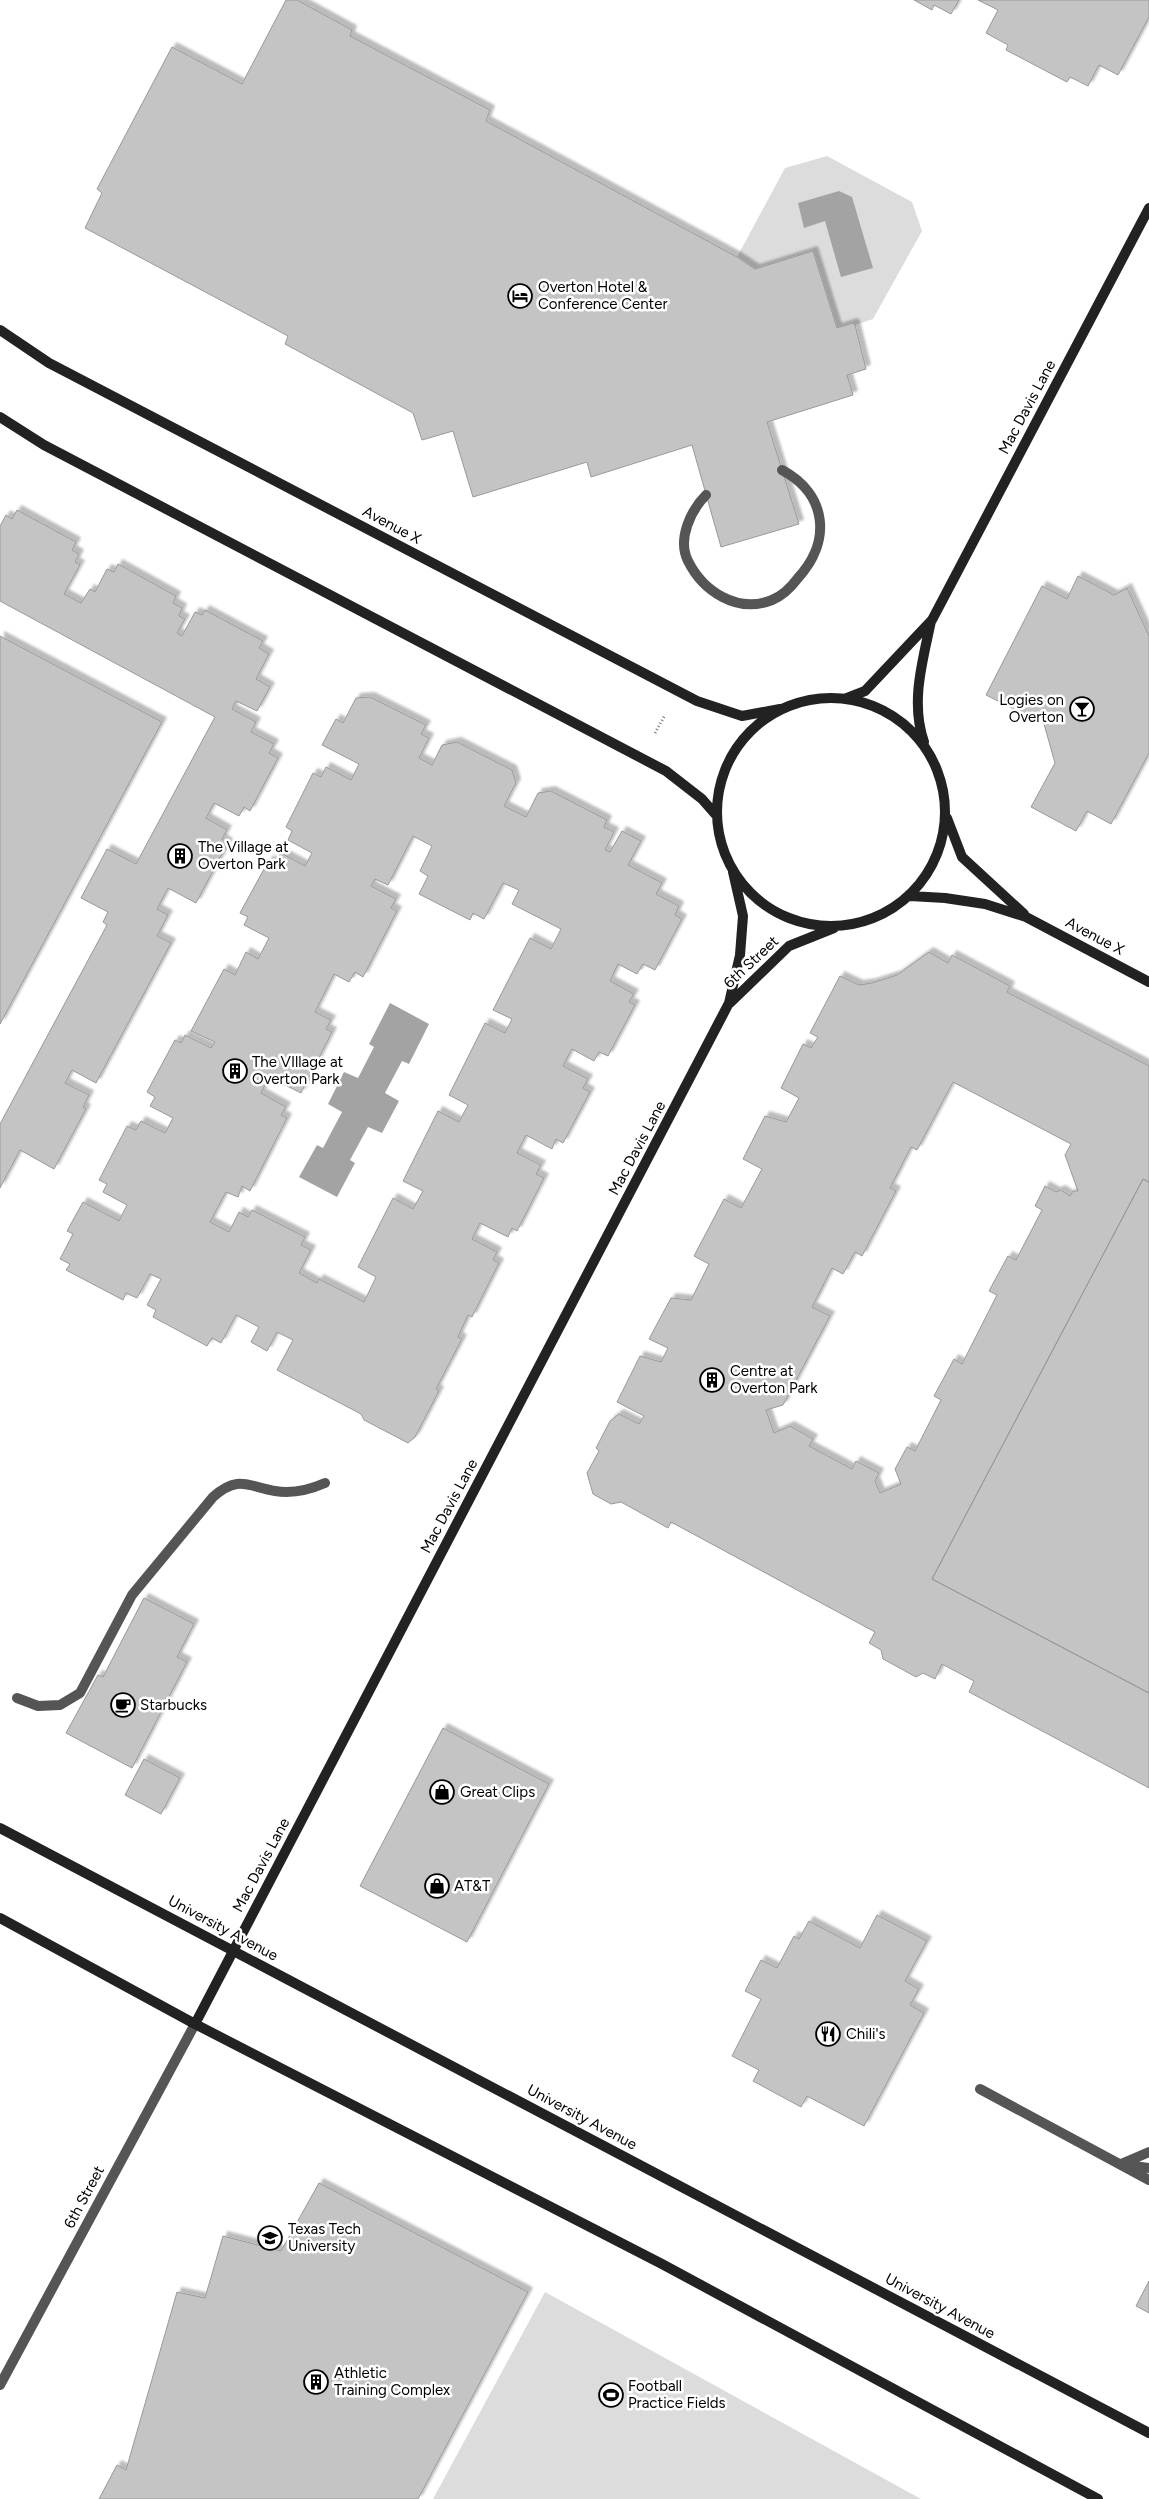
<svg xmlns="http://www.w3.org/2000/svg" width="1149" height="2499" font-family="Figtree,sans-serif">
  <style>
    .green { fill: #dcdcdc }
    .water { fill: #a3a3a3 }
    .building { fill: #c4c4c4; stroke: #999; fill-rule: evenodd; filter: url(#shadow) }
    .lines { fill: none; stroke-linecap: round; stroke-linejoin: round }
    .path { stroke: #777; stroke-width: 3; stroke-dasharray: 1 2.5; stroke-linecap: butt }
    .lane { stroke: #555; stroke-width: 10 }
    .street { stroke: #555; stroke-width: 10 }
    .secondary { stroke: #222; stroke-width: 10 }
    .labels { text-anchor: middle; stroke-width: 5; stroke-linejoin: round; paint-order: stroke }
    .poi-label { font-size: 15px; fill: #000; stroke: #fff; text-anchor: start }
    .street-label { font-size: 15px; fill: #000; stroke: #fff }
  </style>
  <defs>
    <filter id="shadow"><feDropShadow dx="4.5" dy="-4.5" stdDeviation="1" flood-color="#0004"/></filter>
  </defs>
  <rect width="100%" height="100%" fill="#fff"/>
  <!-- green -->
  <path class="green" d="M827 156 912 202 922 231 873 319 855 325 853 323 837 328 737 257 785 168Z
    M545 2292 921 2499H433Z"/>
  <!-- water -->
  <path class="water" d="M839 191 852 197 873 268 841 277 825 221 804 228 798 203Z
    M390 1003 429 1024 409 1064 402 1061 385 1093 399 1101 382 1133 368 1127 350 1160 355 1163 337 1197 299 1177 317 1145 323 1148 342 1112 328 1104 344 1072 358 1078 374 1047 369 1044Z"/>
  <!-- building -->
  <path class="building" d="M286 0H297L352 30 350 36 490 110 486 121 737 257 755 269 813 251 837 328 853 323 855 325 866 369 847 375 853 395 767 422 799 524 721 547 692 445 591 477 587 462 473 497 453 431 422 440 413 413 285 344 288 336 85 228 102 193 97 189 172 47 242 84Z
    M914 0H959L951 14 934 5 932 10Z
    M978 0H1149V17L1118 75 1099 65 1088 86 1070 77 1067 82 1006 50 1008 45 986 33 998 10Z
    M17 510 76 542 72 550 79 554 75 562 80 565 64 594 81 603 90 589 95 592 107 569 114 572 118 564 176 596 173 603 182 608 179 616 185 619 177 633 182 636 195 612 202 615 205 610 263 641 259 648 269 654 256 679 270 687 257 711 236 701 232 709 256 722 251 732 274 744 269 753 278 758 250 811 244 807 239 816 214 803 206 818 227 830 222 839 228 843 196 903 168 888 157 909 168 915 157 936 171 943 96 1083 72 1070 65 1083 89 1095 83 1107 86 1109 54 1169 20 1150 0 1188V1124L107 925 103 922 108 912 81 898 107 849 136 864 215 717 0 601V526L6 515 12 519Z
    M1078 576 1114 595 1127 588 1149 636V753L1111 824 1087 811 1076 831 1031 807 1055 763 1044 724 986 695 1042 586 1067 599Z
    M0 636 162 722 0 1024Z
    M370 697 426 725 421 734 429 738 419 758 432 765 442 745 457 742 512 770 516 783 504 806 526 817 538 793 551 791 607 820 604 827 614 832 605 850 610 852 622 831 641 841 628 865 662 883 656 894 679 906 675 915 682 919 655 970 643 964 637 974 618 964 610 981 634 994 629 1002 635 1005 608 1056 599 1052 594 1061 572 1049 563 1066 588 1079 583 1088 590 1092 563 1143 556 1139 552 1149 526 1135 517 1153 541 1165 536 1174 544 1178 517 1231 512 1228 508 1237 480 1223 472 1239 497 1252 493 1260 499 1263 472 1317 468 1315 458 1337 462 1339 436 1389 439 1391 415 1437 408 1443 364 1420 361 1414 277 1370 293 1340 277 1332 267 1351 251 1342 259 1327 236 1315 221 1343 212 1338 207 1346 153 1317 156 1310 147 1305 161 1279 150 1274 137 1298 126 1293 123 1300 66 1270 70 1264 60 1259 73 1234 67 1231 83 1202 119 1221 127 1205 103 1192 107 1184 99 1180 127 1126 136 1130 141 1121 165 1133 173 1118 150 1106 155 1097 147 1092 175 1040 181 1043 185 1035 211 1048 215 1042 191 1031 224 969 235 975 246 952 258 959 269 938 244 925 248 917 240 913 269 860 275 863 281 853 305 866 312 853 288 840 292 831 286 827 313 773 321 777 326 767 351 780 359 764 322 745 336 719 343 723 356 698ZM413 836 432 846 420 871 428 876 419 894 470 920 473 913 484 919 503 883 519 890 512 904 561 929 551 949 530 938 493 1010 512 1019 505 1033 485 1023 449 1095 468 1105 459 1122 438 1111 403 1181 423 1191 413 1209 393 1198 358 1267 376 1277 364 1302 319 1279 317 1283 299 1273 311 1250 301 1245 305 1237 252 1210 248 1217 239 1212 229 1232 210 1222 226 1192 238 1197 242 1186 250 1191 287 1118 281 1115 286 1107 261 1093 269 1077 301 1093 332 1032 326 1029 331 1020 315 1012 334 974 349 982 355 972 363 977 397 911 391 908 396 899 371 886 375 879 388 885Z
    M929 952 948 963 952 955 1010 986 1007 992 1149 1066V1182L1143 1179 932 1579 1149 1693V1788L969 1692 974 1681 942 1664 935 1679 923 1673 916 1677 883 1659 881 1650 869 1643 875 1632 671 1522 668 1528 621 1502 611 1504 593 1494 587 1473 599 1451 596 1448 610 1421 619 1414 639 1424 644 1416 617 1402 640 1356 661 1362 668 1348 649 1339 671 1298 691 1300 709 1264 694 1256 724 1199 741 1208 762 1169 743 1159 765 1116 786 1122 799 1098 781 1088 803 1044 811 1048 818 1037 810 1033 840 976 859 985 872 983 897 975ZM953 1082 1071 1144 1065 1155 1078 1191H1073L1070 1196 1061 1190 1056 1192 1045 1186 1035 1206 1042 1210 1016 1260 1008 1256 989 1291 997 1295 962 1364 954 1359 934 1396 941 1400 915 1451 907 1447 895 1469 901 1484 880 1493 875 1481 879 1473 856 1461 852 1469 809 1446 813 1439 790 1426 774 1433 766 1410 783 1405 830 1316 812 1307 832 1268 843 1274 855 1252 862 1256 896 1191 890 1188 911 1147 917 1150Z
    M1143 1179 1149 1182V1693L932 1579Z
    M144 1598 194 1624 177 1657 187 1662 132 1768 66 1733 98 1675 103 1677Z
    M443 1728 549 1784 467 1942 360 1886Z
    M144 1759 180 1778 161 1814 125 1795Z
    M877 1915 927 1941 905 1981 919 1989 910 2005 924 2013 864 2126 807 2096 801 2107 753 2081 759 2070 732 2056 761 1999 745 1991 761 1960 777 1968 794 1936 799 1939 809 1921 860 1948Z
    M319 2183 528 2292 418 2499H99L117 2465 126 2470 177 2292 205 2298 223 2236 281 2251Z
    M1149 2281V2313L1136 2306Z"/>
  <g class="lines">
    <!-- path -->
    <path class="path" d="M655 733 665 715"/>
    <!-- lane -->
    <path class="lane" d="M706 495C691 510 677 539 688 561 703 591 737 614 772 600 782 596 792 586 798 578 832 541 827 494 782 470
      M17 1698 38 1706 60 1705 80 1693 132 1595 213 1497C238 1475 247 1486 275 1491 292 1494 309 1490 325 1483
      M980 2089 1149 2180
      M1121 2164 1149 2152
      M1127 2165 1149 2168"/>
    <!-- street -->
    <path class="street" d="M0 2385 195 2024"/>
    <!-- secondary -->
    <path class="secondary" d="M0 330 49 363 697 701 742 716 780 709
      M0 417 44 445 666 771 702 799 716 815
      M717 812a114 114 0 1 1 228 0a114 114 0 1 1-228 0Z
      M847 698 865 691 932 620 1149 208
      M924 742C910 702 923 660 931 621
      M947 818 962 857 1024 914
      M910 896 945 898 985 904 1026 917 1149 982
      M730 1003 789 946 834 928
      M0 1828 1149 2433
      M0 1918 195 2024 662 2264 1098 2499
      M195 2024 729 1003 740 955 743 916 733 872"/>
  </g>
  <!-- icons -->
  <defs>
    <g id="hotel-ring" transform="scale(1.25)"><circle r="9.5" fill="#fff" stroke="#000" stroke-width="1.5"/><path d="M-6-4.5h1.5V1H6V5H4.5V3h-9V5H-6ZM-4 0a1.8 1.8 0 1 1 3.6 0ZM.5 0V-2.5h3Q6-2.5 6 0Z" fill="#000"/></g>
    <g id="bar-ring" transform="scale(1.25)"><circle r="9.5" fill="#fff" stroke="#000" stroke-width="1.5"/><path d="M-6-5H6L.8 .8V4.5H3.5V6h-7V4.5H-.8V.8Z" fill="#000"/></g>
    <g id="building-ring" transform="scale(1.25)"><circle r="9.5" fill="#fff" stroke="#000" stroke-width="1.5"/><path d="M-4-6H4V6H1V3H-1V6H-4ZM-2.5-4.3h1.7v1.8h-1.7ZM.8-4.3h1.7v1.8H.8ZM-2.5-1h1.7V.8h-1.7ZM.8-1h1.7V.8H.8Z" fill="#000"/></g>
    <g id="cafe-ring" transform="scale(1.25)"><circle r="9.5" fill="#fff" stroke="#000" stroke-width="1.5"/><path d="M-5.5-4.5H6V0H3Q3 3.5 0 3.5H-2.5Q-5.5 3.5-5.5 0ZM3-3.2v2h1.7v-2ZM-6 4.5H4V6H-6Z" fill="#000"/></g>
    <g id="shop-ring" transform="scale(1.25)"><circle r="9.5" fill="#fff" stroke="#000" stroke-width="1.5"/><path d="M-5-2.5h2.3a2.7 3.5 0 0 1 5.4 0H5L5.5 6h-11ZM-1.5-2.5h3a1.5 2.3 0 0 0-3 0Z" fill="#000"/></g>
    <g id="restaurant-ring" transform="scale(1.25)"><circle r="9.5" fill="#fff" stroke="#000" stroke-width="1.5"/><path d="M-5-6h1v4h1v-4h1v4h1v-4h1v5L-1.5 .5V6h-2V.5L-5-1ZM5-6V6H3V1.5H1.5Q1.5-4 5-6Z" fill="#000"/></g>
    <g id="university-ring" transform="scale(1.25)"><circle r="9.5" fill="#fff" stroke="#000" stroke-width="1.5"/><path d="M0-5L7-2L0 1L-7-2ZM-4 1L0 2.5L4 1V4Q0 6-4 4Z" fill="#000"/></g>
    <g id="stadium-ring" transform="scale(1.25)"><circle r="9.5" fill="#fff" stroke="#000" stroke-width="1.5"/><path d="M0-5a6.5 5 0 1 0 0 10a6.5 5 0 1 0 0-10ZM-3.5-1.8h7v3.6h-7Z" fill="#000"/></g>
  </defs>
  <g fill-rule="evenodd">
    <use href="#hotel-ring" x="520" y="296"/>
    <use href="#bar-ring" x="1082" y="709"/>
    <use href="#building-ring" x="180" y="856"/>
    <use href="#building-ring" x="235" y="1071"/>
    <use href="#building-ring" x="712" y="1380"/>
    <use href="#cafe-ring" x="123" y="1705"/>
    <use href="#shop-ring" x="442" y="1792"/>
    <use href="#shop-ring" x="437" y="1886"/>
    <use href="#restaurant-ring" x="828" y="2034"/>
    <use href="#university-ring" x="270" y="2238"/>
    <use href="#building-ring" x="316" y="2382"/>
    <use href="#stadium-ring" x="611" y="2395"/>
  </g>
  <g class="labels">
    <!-- poi labels -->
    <g class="poi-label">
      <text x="538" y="292">Overton Hotel &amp;<tspan x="538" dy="17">Conference Center</tspan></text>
      <text x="1064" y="705" text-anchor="end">Logies on<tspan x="1064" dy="17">Overton</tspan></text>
      <text x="198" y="852">The Village at<tspan x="198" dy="17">Overton Park</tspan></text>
      <text x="252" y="1067">The VIllage at<tspan x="252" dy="17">Overton Park</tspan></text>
      <text x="730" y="1376">Centre at<tspan x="730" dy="17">Overton Park</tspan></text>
      <text x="140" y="1710">Starbucks</text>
      <text x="460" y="1797">Great Clips</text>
      <text x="454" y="1891">AT&amp;T</text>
      <text x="846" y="2039">Chili's</text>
      <text x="288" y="2234">Texas Tech<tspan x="288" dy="17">University</tspan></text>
      <text x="334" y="2378">Athletic<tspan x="334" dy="17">Training Complex</tspan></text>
      <text x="628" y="2391">Football<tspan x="628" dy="17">Practice Fields</tspan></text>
    </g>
    <!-- street labels -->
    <g class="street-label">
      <text transform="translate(1027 407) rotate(-62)" y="5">Mac Davis Lane</text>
      <text transform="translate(392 525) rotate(28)" y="5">Avenue X</text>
      <text transform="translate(1095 936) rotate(28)" y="5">Avenue X</text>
      <text transform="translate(751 962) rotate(-43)" y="5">6th Street</text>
      <text transform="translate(637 1148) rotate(-62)" y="5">Mac Davis Lane</text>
      <text transform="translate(449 1506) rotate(-62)" y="5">Mac Davis Lane</text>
      <text transform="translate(261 1865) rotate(-62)" y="5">Mac Davis Lane</text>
      <text transform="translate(223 1928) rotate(28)" y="5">University Avenue</text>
      <text transform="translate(582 2117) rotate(28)" y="5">University Avenue</text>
      <text transform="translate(84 2197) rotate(-62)" y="5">6th Street</text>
      <text transform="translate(940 2306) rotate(28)" y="5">University Avenue</text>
    </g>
  </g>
</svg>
